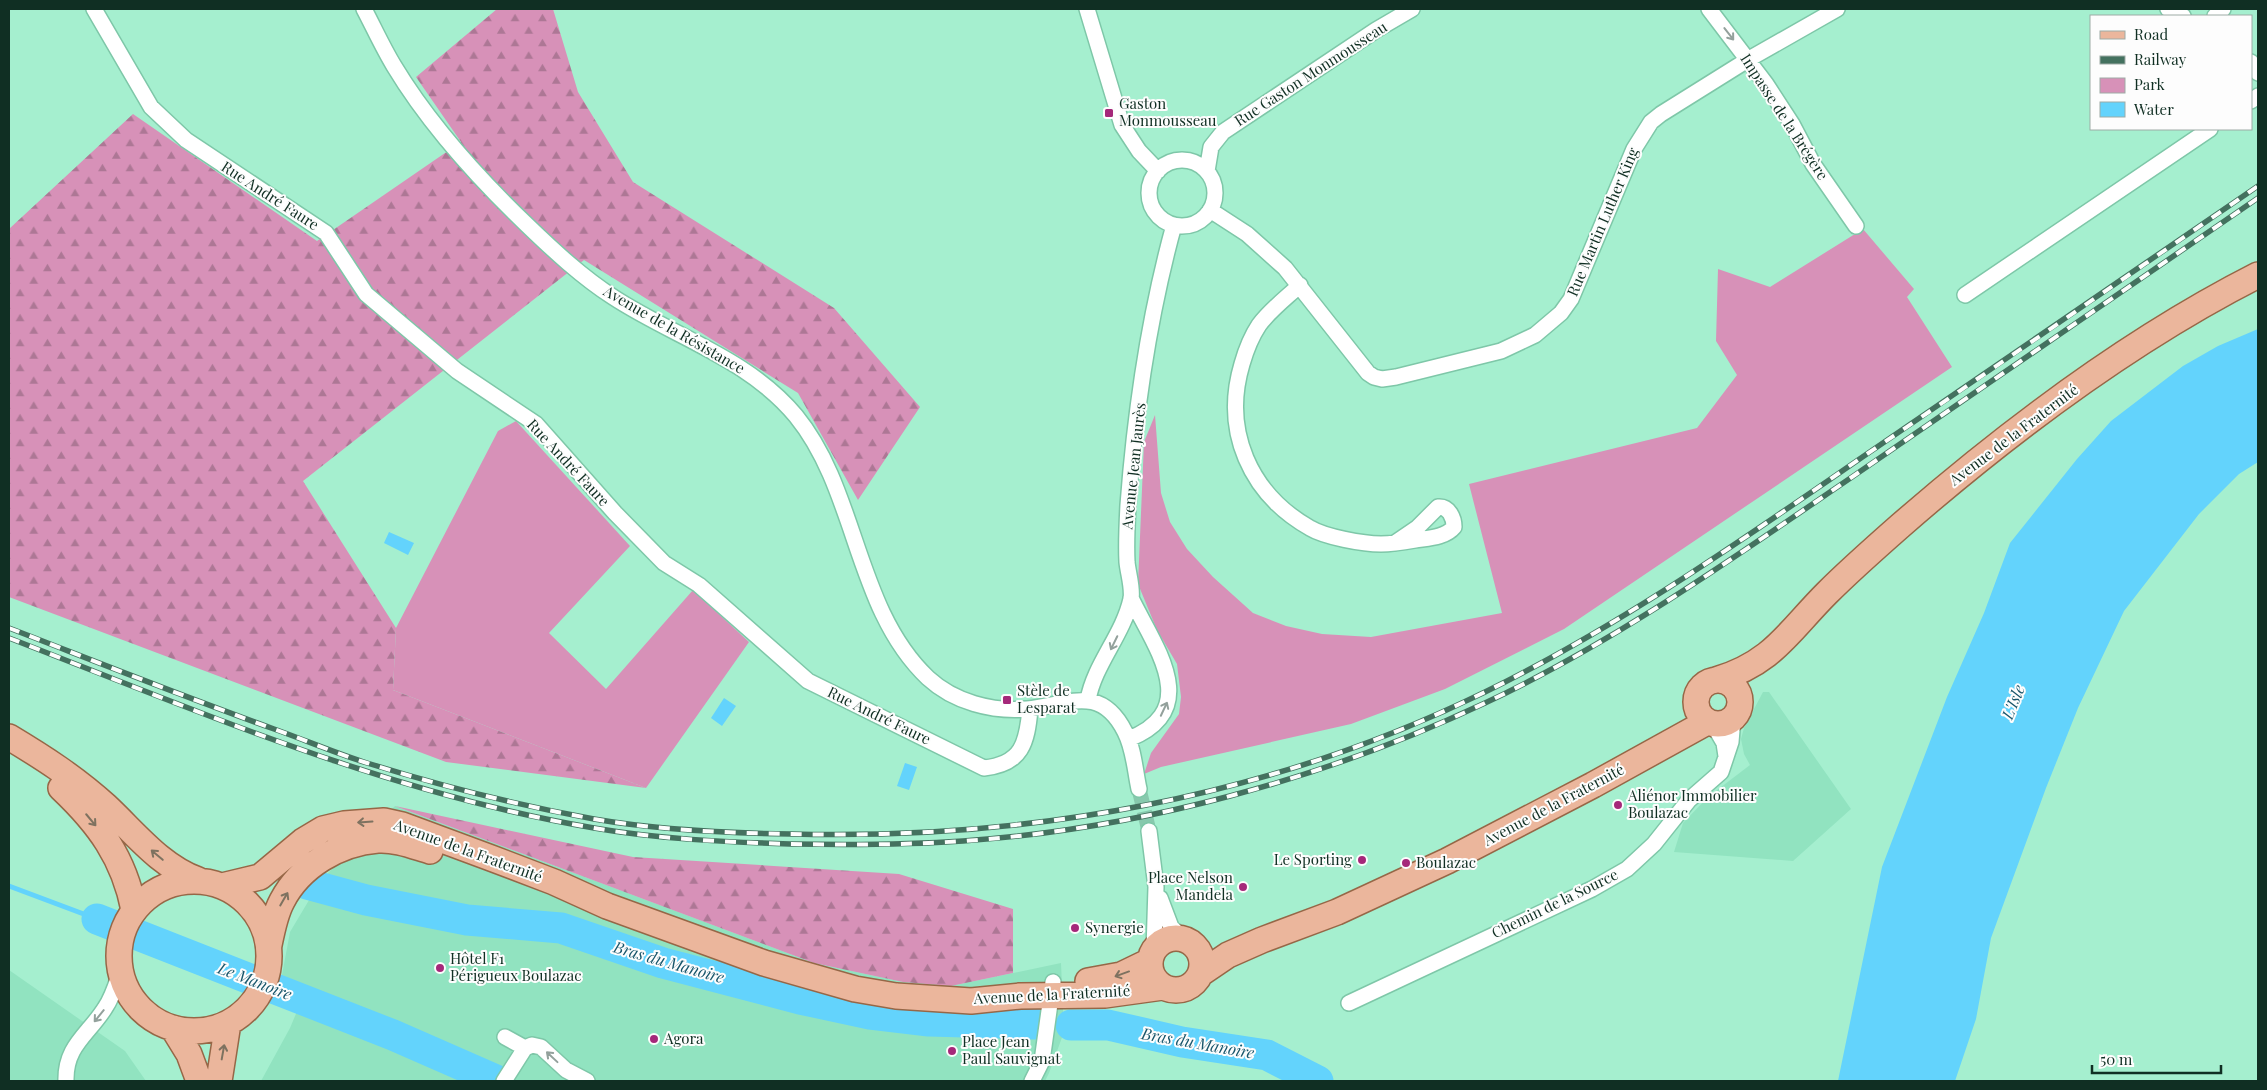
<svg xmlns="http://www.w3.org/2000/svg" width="2267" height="1090" font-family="'Playfair Display',serif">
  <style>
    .built { fill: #91e3c0 }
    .green { fill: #d791b8 }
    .forest { fill: url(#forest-firs) }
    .water { fill: #63d3fc }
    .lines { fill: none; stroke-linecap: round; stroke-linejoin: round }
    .stream { stroke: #63d3fc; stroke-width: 5 }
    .river { stroke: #63d3fc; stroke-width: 31 }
    .minor-tunnel { stroke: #87c9ad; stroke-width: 15; stroke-dasharray: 15 8; stroke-linecap: butt }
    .minor-casing { stroke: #7ec7a8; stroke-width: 18 }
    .primary-casing { stroke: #966747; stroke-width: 28 }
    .minor { stroke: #fff; stroke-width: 15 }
    .primary { stroke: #ebb69c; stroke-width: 25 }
    .rail-casing { stroke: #44715f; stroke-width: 5.5 }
    .rail { stroke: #fdfdfd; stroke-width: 4; stroke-dasharray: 11; stroke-linecap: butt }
    .oneway { stroke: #93a19c }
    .oneway2 { stroke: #7e7260 }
    .poi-dot { fill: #a5287a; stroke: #fdfdfd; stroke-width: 2 }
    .labels { text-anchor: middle; stroke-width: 4; stroke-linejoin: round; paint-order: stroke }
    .street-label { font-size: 15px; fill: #102f23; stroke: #fdfdfd }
    .poi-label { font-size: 15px; fill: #102f23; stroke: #fdfdfd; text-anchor: start }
    .water-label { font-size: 16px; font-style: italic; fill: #18566b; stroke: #fdfdfd }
  </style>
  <defs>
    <pattern id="forest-firs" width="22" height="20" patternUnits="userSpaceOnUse" patternTransform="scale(1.25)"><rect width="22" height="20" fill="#d791b8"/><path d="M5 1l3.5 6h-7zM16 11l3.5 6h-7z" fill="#ad7795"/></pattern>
  </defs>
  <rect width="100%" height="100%" fill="#a5efcf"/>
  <!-- built -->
  <path class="built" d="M1763 692H1769L1851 809 1793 861 1674 852 1683 823 1708 797 1750 765 1744 754 1741 739 1744 728Z
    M395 806 814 963 903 982 951 986 1061 963 1064 1032 1049 1073 1045 1081H261L290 1028 306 990 282 975 290 932 321 880Z
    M9 970 125 1051 146 1081H9Z"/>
  <!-- green -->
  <path class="green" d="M1863 229 1914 289 1907 297 1952 367 1564 629 1445 689 1351 724 1161 767 1144 774 1151 753 1179 714 1181 697 1177 664 1157 630 1138 584 1144 442 1155 415 1161 493 1170 522 1187 549 1213 577 1253 613 1286 626 1322 634 1371 637 1502 613 1469 484 1697 428 1737 375 1716 341 1718 269 1770 287Z
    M516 421 630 546 549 633 606 689 693 590 749 642 646 788 393 690 396 628 498 431Z"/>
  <!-- forest -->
  <path class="forest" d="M497 9H553L578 92 633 182 834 308 920 407 858 500 798 393 584 260 303 481 396 628 393 690 646 788 446 762 9 597V229L133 114 317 241 461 142 416 77Z
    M395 806 633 857 899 874 1013 909V973L951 986 903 982 814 963Z"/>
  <!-- water -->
  <path class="water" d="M2258 329V462L2239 474 2199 514 2124 611 2078 708 2046 788 1991 938 1976 1019 1955 1081H1838L1882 867 1947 697 1984 613 2010 543 2077 459 2111 421 2183 366 2218 346Z
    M389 532 414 543 408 555 384 543Z
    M724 698 736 706 722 726 711 718Z
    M905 763 917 767 909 790 897 786Z"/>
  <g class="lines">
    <!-- stream -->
    <path class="stream" d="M9 886 97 919"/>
    <!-- river -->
    <path class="river" d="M307 884 366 900 467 920 561 928 663 963 800 999 870 1014 929 1021 1034 1024
      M97 919 393 1035 498 1081
      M1071 1025H1108L1182 1042 1267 1055 1318 1081"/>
    <!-- minor-tunnel -->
    <path class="minor-tunnel" d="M1139 789 1149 831"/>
    <!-- minor casing -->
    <g class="minor-casing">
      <path id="minor" d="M94 9 151 107 186 140 326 233 366 294 457 371 536 424 615 513 664 563 699 585 808 681 984 768C1022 764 1027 743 1030 709
        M364 9C374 28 383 48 394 66 429 124 479 179 527 225 554 251 582 277 613 297 674 337 748 358 796 416 858 492 855 609 928 678 954 702 992 712 1027 709 1066 706 1100 682 1125 732 1134 749 1135 771 1139 789
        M1087 9 1122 125 1139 151 1158 171
        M1709 9 1766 84 1792 124 1813 164 1856 226
        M2168 9 2183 16
        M2215 16 2223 9
        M2251 62 2258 73
        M2251 101 2258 96
        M1149 193a33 33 0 1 1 66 0a33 33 0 1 1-66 0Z
        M1207 171 1211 147 1223 132 1376 30 1412 9
        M1210 210 1247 234 1285 268 1368 373 1374 377 1382 379 1396 377 1501 351 1535 335 1561 313 1571 299 1634 149 1651 122 1661 114 1749 59 1837 9
        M1300 285C1286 298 1270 310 1259 325 1251 337 1246 350 1242 364 1222 431 1250 494 1310 528 1325 537 1363 544 1381 544 1392 544 1404 542 1415 540 1427 538 1445 538 1454 527 1454 518 1449 506 1438 507L1417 528 1395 543
        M1965 295 2210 129
        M1088 700C1094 665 1123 635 1131 599 1133 588 1128 573 1127 562 1126 543 1127 524 1128 505 1135 414 1150 312 1174 225
        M1713 724 1724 743 1726 756
        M1129 739C1204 709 1154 646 1131 598
        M1149 831 1156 887 1154 950
        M1160 898 1171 927 1185 940
        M1349 1003 1592 889 1627 869 1654 844 1689 800 1721 772 1731 742 1733 718
        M505 1037 525 1048
        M66 1081C65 1046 88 1035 105 1008 112 998 116 985 120 973
        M504 1081 525 1048 532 1045 541 1047 566 1070 587 1081
        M1032 1081 1042 1061 1053 982"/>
    </g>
    <!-- primary casing -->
    <g class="primary-casing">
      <path id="primary" d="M1716 680C1773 663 1788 632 1827 593 1850 570 1875 548 1900 526 2009 431 2128 341 2258 275
        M1696 702a22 22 0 1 1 44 0a22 22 0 1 1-44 0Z
        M9 737C44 758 75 778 106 806 135 833 160 866 198 880
        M61 788C99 824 124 858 134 910
        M119 956a75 75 0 1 1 150 0a75 75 0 1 1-150 0Z
        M222 886 260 877 303 841 323 829 344 824 384 821 402 825 491 858 554 882 607 906 764 963 855 989 896 996 971 1001 1020 996 1105 995 1163 987
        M1150 964a26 26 0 1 1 52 0a26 26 0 1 1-52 0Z
        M269 945C272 930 275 914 282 901 300 866 339 843 378 840 396 839 413 846 430 851
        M1200 974 1228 955 1262 940 1337 912 1447 861 1593 785 1707 722
        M1088 981 1121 975 1150 961
        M173 1028 189 1054 199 1081
        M219 1081 228 1023"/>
    </g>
    <!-- minor -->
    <use href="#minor" class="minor"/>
    <!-- primary -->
    <use href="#primary" class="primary"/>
    <!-- rail casing -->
    <g class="rail-casing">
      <path id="rail" d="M9 628C97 662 185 697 274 729 305 740 335 753 367 763 441 786 517 805 594 819 658 830 725 833 791 834 1029 840 1269 798 1485 692 1618 627 1739 542 1861 458 1994 368 2126 277 2258 186
        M9 638C200 712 391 794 594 828 658 839 725 842 790 844 848 845 905 845 963 841 1140 829 1324 779 1485 703 1615 642 1733 558 1852 477 1987 384 2123 291 2258 198"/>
    </g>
    <!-- rail -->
    <use href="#rail" class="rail"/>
  </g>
  <!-- one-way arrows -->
  <defs><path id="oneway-shaft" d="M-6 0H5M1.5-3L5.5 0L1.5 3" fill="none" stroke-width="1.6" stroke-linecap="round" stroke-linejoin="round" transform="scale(1.25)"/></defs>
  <g class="oneway">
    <use href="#oneway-shaft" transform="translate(1729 34) rotate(52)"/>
    <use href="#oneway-shaft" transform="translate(1114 643) rotate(116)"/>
    <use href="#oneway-shaft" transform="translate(1164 709) rotate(-65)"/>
    <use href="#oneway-shaft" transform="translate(99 1016) rotate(129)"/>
    <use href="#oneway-shaft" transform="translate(552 1057) rotate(-137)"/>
  </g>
  <g class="oneway2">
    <use href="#oneway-shaft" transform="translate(91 820) rotate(50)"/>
    <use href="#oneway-shaft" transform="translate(365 822) rotate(176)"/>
    <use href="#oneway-shaft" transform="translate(157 855) rotate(-140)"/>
    <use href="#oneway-shaft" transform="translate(284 899) rotate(-60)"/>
    <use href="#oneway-shaft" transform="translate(1122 974) rotate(160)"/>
    <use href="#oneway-shaft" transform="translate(223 1052) rotate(-80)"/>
  </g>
  <!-- markers -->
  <g class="poi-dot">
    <rect x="1104" y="108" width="10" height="10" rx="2.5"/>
    <rect x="1002" y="695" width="10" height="10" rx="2.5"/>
    <circle cx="1618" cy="805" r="5"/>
    <circle cx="1362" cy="860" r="5"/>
    <circle cx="1406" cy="863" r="5"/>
    <circle cx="1243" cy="887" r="5"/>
    <circle cx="1075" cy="928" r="5"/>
    <circle cx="440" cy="968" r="5"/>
    <circle cx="654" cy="1039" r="5"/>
    <circle cx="952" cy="1051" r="5"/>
  </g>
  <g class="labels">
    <!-- street labels -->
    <g class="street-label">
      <text transform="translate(1311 74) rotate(-33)" y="5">Rue Gaston Monmousseau</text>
      <text transform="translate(1784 117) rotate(57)" y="5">Impasse de la Brégère</text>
      <text transform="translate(270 196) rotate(33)" y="5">Rue André Faure</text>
      <text transform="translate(1603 222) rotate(-67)" y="5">Rue Martin Luther King</text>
      <text transform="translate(674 330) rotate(30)" y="5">Avenue de la Résistance</text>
      <text transform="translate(2014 435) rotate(-37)" y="5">Avenue de la Fraternité</text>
      <text transform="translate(568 463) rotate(47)" y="5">Rue André Faure</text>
      <text transform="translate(1134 466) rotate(-84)" y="5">Avenue Jean Jaurès</text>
      <text transform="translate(879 716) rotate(26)" y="5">Rue André Faure</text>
      <text transform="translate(1554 805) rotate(-28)" y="5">Avenue de la Fraternité</text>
      <text transform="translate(468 851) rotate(20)" y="5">Avenue de la Fraternité</text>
      <text transform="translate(1555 904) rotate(-26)" y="5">Chemin de la Source</text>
      <text transform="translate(1052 995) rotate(-3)" y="5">Avenue de la Fraternité</text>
    </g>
    <!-- poi labels -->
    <g class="poi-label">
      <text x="1119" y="109">Gaston<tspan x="1119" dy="17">Monmousseau</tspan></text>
      <text x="1017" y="696">Stèle de<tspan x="1017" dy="17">Lesparat</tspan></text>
      <text x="1628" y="801">Aliénor Immobilier<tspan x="1628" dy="17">Boulazac</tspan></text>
      <text x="1352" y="865" text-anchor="end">Le Sporting</text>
      <text x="1416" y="868">Boulazac</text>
      <text x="1233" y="883" text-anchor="end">Place Nelson<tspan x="1233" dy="17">Mandela</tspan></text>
      <text x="1085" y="933">Synergie</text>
      <text x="450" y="964">Hôtel F1<tspan x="450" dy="17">Périgueux Boulazac</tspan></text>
      <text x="664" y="1044">Agora</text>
      <text x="962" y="1047">Place Jean<tspan x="962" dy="17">Paul Sauvignat</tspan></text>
    </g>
    <!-- water labels -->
    <g class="water-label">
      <text transform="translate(2013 702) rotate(-68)" y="6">L'Isle</text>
      <text transform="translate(669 962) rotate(16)" y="6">Bras du Manoire</text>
      <text transform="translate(255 981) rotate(21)" y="6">Le Manoire</text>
      <text transform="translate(1198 1043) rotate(10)" y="6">Bras du Manoire</text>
    </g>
  </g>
  <!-- border -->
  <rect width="2267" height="1090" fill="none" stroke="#102f23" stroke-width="20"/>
  <!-- legend -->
  <rect x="2090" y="15" width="162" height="115" fill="#fdfdfd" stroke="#9eaba6"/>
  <rect x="2100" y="31" width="25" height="8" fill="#ebb69c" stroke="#9eaba6"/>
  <text x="2134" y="40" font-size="15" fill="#102f23">Road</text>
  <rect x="2100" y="56" width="25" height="8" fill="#44715f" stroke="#9eaba6"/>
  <text x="2134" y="65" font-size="15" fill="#102f23">Railway</text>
  <rect x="2100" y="78" width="25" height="15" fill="#d791b8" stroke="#9eaba6"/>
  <text x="2134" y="90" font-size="15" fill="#102f23">Park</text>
  <rect x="2100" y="102" width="25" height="15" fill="#63d3fc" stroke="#9eaba6"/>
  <text x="2134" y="115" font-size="15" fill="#102f23">Water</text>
  <!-- scale -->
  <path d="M2092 1065v8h129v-8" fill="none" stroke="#102f23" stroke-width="2.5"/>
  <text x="2100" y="1065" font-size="15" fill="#102f23" stroke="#fdfdfd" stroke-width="4" paint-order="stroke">50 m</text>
</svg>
